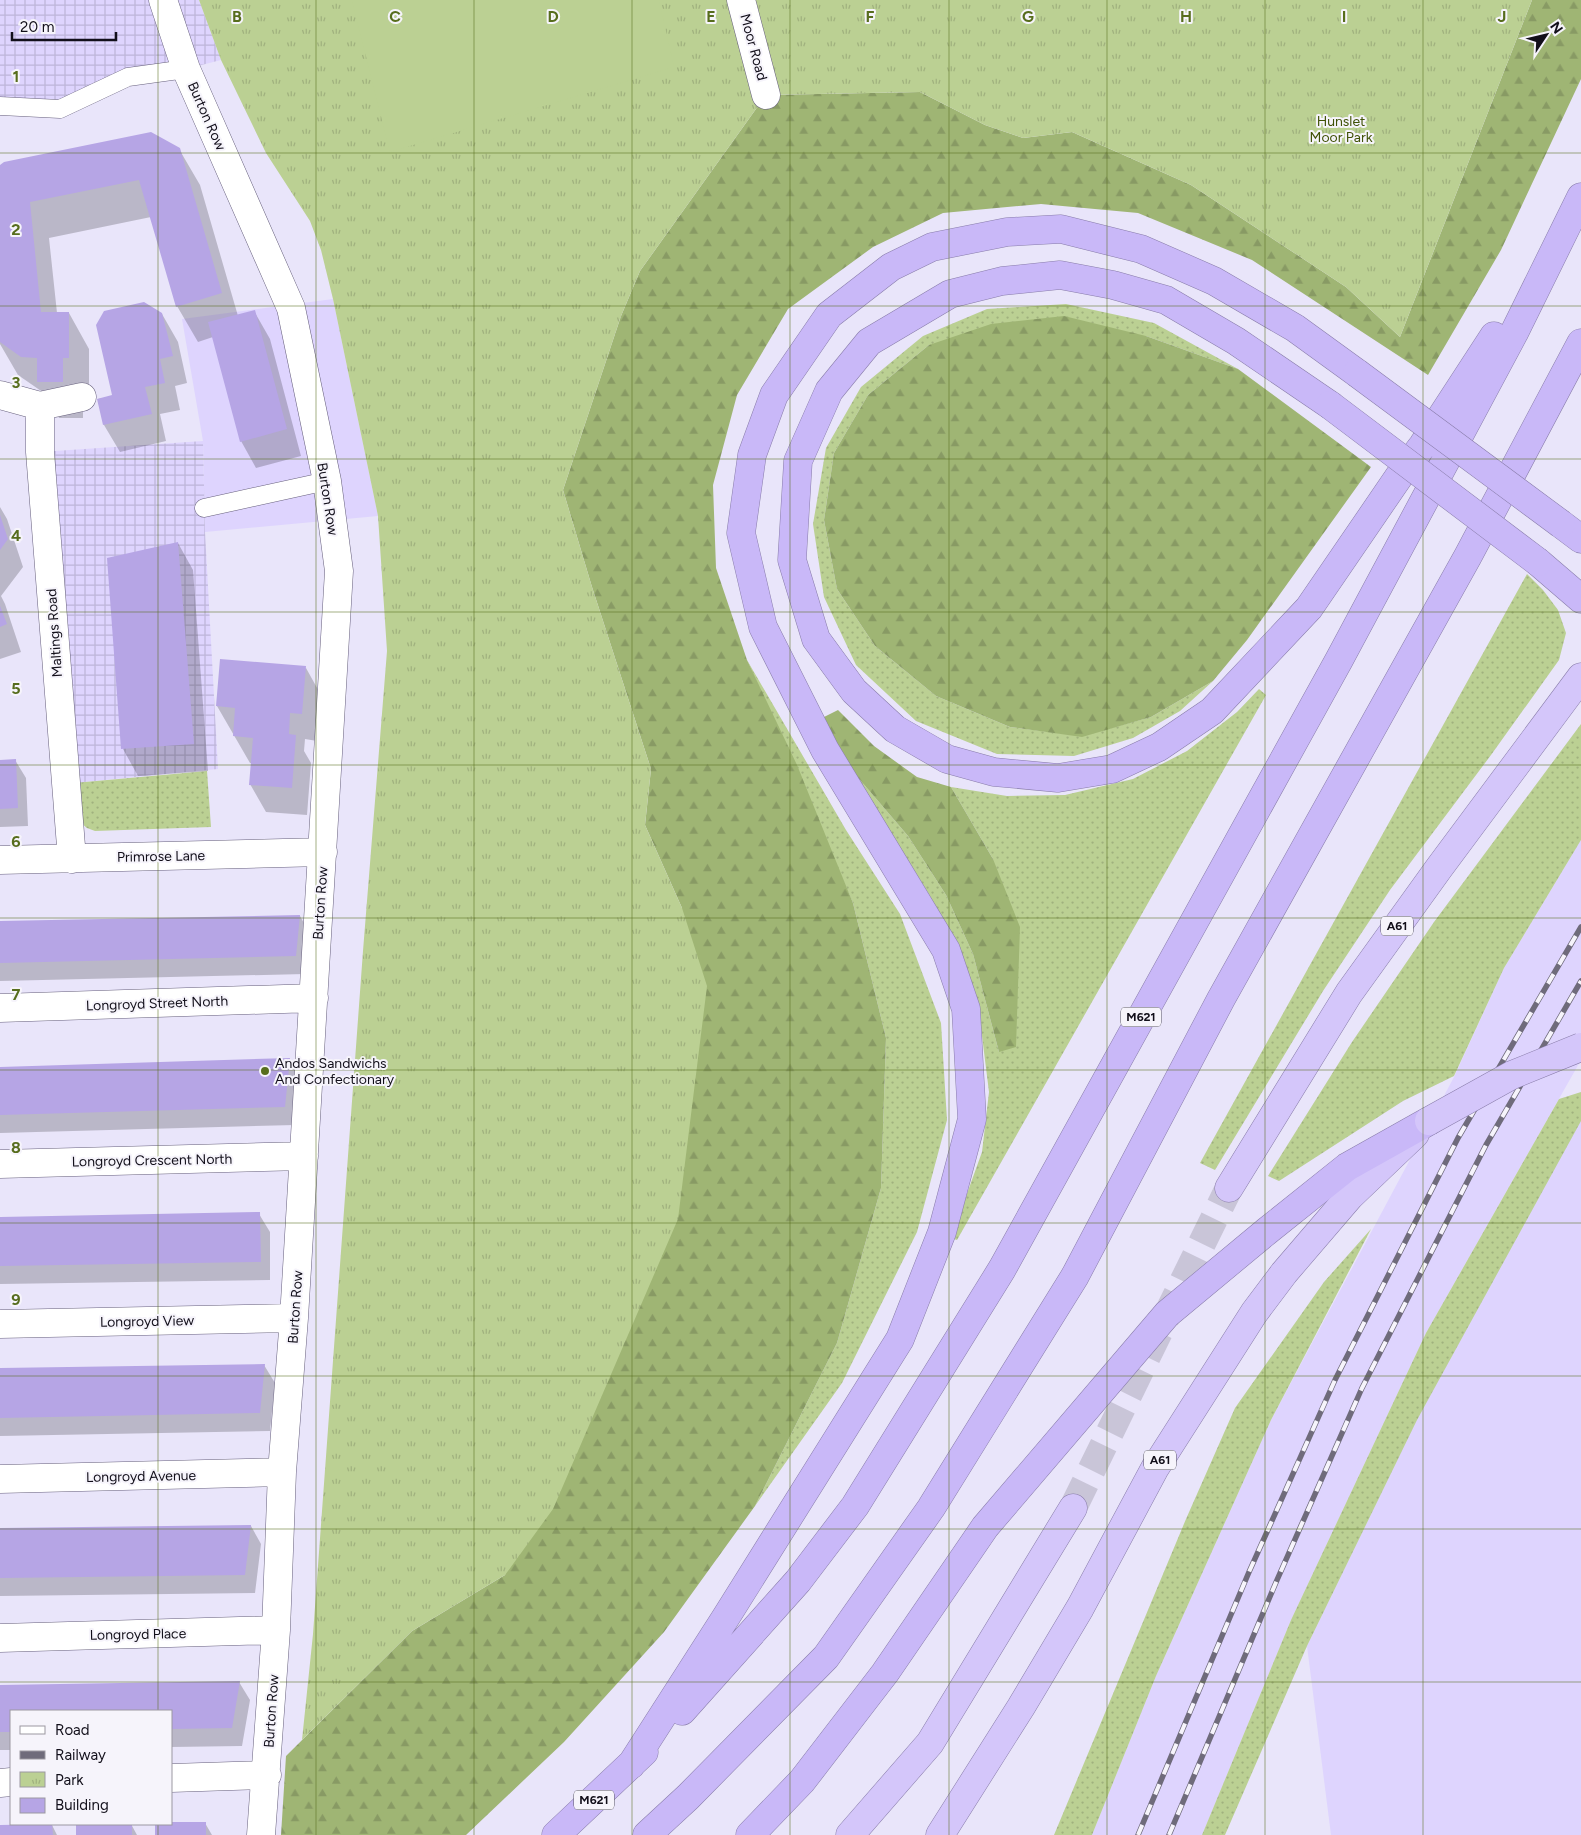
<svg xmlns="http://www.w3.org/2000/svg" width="1581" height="1835" font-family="Figtree,sans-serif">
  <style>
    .built { fill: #ded4fe }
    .industrial { fill: url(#industrial-grid) }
    .grass { fill: url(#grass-dots) }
    .forest { fill: url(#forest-firs) }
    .park { fill: url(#park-tufts) }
    .pitch { fill: #bbd093 }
    .shadow { fill: #0003 }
    .building { fill: #b6a5e5 }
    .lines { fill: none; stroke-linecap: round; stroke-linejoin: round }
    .trunk-tunnel { stroke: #c9c5d8; stroke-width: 28; stroke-dasharray: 28 14; stroke-linecap: butt }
    .service-casing { stroke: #67607d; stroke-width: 19 }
    .minor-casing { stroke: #67607d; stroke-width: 29 }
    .trunk-casing { stroke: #897daa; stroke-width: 29 }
    .motorway-casing { stroke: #897daa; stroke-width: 29 }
    .service { stroke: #fff; stroke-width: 18 }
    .minor { stroke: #fff; stroke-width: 28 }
    .trunk { stroke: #d4c6fa; stroke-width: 28 }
    .motorway { stroke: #c9b8f8; stroke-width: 28 }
    .rail-casing { stroke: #6f6b7b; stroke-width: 5.5 }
    .rail { stroke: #f6f4fb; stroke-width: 4; stroke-dasharray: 11; stroke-linecap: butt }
    .trunk-bridge-casing { stroke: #897daa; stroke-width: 29; stroke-linecap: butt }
    .motorway-bridge-casing { stroke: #897daa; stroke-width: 29; stroke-linecap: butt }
    .trunk-bridge { stroke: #d4c6fa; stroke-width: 28 }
    .motorway-bridge { stroke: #c9b8f8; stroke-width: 28 }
    .grid { fill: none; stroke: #576d1d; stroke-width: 1; stroke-opacity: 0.55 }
    .poi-dot { fill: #576d1d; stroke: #f6f4fb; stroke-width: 2 }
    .labels { text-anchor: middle; stroke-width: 4; stroke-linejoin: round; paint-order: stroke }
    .shield { fill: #f6f4fb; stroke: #56545e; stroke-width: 1 }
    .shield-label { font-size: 12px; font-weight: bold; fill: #120f1a }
    .street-label { font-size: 14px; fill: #120f1a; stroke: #f6f4fb }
    .park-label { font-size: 14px; fill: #405207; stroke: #f6f4fb }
    .poi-label { font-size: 14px; fill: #120f1a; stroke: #f6f4fb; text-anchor: start }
    .grid-label { font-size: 16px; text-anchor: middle; font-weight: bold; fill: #576d1d; stroke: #f6f4fb; stroke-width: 4; stroke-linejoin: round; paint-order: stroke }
  </style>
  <defs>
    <pattern id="industrial-grid" width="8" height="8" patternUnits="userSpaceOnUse" patternTransform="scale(1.25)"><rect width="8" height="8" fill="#ded4fe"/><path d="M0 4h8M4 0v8" fill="none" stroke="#bdb5d9"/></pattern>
    <pattern id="grass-dots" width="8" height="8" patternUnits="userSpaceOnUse" patternTransform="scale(1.25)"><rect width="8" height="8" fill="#bbd093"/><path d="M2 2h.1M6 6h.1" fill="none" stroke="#a0b17e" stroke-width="1.8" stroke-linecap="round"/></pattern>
    <pattern id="forest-firs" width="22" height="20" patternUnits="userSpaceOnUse" patternTransform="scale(1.25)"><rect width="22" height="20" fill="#9fb574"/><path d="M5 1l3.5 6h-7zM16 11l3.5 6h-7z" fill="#889a64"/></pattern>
    <pattern id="park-tufts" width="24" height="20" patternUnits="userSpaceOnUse" patternTransform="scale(1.25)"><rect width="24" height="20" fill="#bbd093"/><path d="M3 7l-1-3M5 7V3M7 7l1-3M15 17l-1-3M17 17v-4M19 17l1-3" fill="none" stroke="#a0b17e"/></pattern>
  </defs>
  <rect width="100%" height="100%" fill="#e9e5fa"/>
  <!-- built -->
  <path class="built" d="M333 299 378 516 205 532 203 441 182 319Z
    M1581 840V1060L1426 1333 1291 1620 1202 1835H1092L1156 1676 1271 1420 1454 1077 1504 968Z
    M1581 1120V1835H1331L1307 1646 1417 1419Z"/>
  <!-- industrial -->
  <path class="industrial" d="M0 0H199L221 60 186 69 149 73 60 109 0 106Z
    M203 441 205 532 218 769 74 783 40 452Z"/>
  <!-- grass -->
  <path class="grass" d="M1066 304 1154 323 1238 369 1146 336 929 345 868 395 834 453 824 520 837 589 875 646 936 696 1010 727 1082 736 1151 717 1213 681 1180 711 1133 738 1074 756 997 754 916 721 856 665 824 597 813 524 826 448 861 387 923 336 987 309Z
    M1527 574 1543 590 1558 610 1566 633 1559 660 1491 755 1390 890 1323 991 1215 1170 1200 1163Z
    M747 660 846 830 900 914 941 1023 947 1120 917 1232 842 1383 755 1506 837 1343 881 1188 886 1038 853 903Z
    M1259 689 1266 695 957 1240 951 1238 982 1152 989 1092 979 1012 960 953 930 896 855 774 908 836 946 895 973 954 999 1052 993 859 951 787 1007 796 1065 795 1133 779 1187 751 1237 712Z
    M1581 724V840L1504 968 1454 1076 1403 1101 1279 1181 1268 1176 1352 1042 1434 922Z
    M207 771 211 827 95 831 87 828 81 823 74 783Z
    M1581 1092V1121L1417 1420 1307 1646 1225 1835H1202L1291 1620 1426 1333 1559 1099Z
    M1371 1229 1271 1420 1156 1676 1092 1835H1054L1186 1519 1235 1408 1324 1282Z"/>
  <!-- forest -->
  <path class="forest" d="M1532 0H1581V79L1501 250 1428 375 1252 260 1138 213 1041 204 943 213 873 247 788 309 737 395 713 485 716 568 747 660 797 765 853 903 886 1038 881 1188 837 1343 755 1506 664 1632 564 1742 466 1835H281L286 1756 412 1631 505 1575 682 908 645 825 651 769 592 587 563 490 621 316 640 271 766 95 920 92 985 125 1023 138 1072 132 1191 185 1346 287 1400 337Z
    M1064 316 1146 336 1238 369 1371 467 1247 640 1213 681 1151 717 1082 737 1010 727 936 696 875 646 837 589 824 520 834 453 868 395 929 345 991 324Z
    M838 710 874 746 917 777 951 787 993 859 1020 927 1016 1047 999 1052 973 954 946 895 908 836 855 774 820 719Z"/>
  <!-- park -->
  <path class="park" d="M199 0H1532L1400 337 1346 287 1191 185 1072 132 1023 138 985 125 920 92 766 95 640 271 621 316 563 490 592 587 651 769 645 825 682 908 707 986 678 1219 553 1509 505 1575 412 1631 302 1740 313 1634 363 951 387 651 378 516 333 299 321 250 310 221 266 153 221 60Z"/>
  <!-- pitch -->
  <path class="pitch" d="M352 0H659L674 67 390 152Z"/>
  <!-- shadow -->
  <path class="shadow" d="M179 149 200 185 238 316 254 311 270 339 301 456 256 468 241 441 213 337 198 342 177 306 151 217 49 238 57 313H69L89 349V393H83V418H59L44 393 18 375 0 344V167Z
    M162 314 178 342 187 383 175 386 180 410 160 414 166 441 120 452 104 425 98 399 114 396Z
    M0 507 7 519 23 567 1 596 5 604 21 652 0 659Z
    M178 543 193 570 208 771 138 776 123 749Z
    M306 668 321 695 317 741 305 739 304 751 311 763 307 815 266 812 250 784 252 763H250L217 706Z
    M15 760 26 778 28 826 0 827V761Z
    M300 916 310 934 305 974 0 981V923Z
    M289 1059 305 1086 295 1125 0 1133V1068Z
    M259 1214 270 1232V1280L0 1284V1218Z
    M264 1365 275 1383 270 1431 0 1436V1369Z
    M251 1526 261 1544 255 1593 0 1596V1529Z
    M239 1682 250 1700 242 1746 171 1747V1711H11V1750H0V1686Z
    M205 1823 212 1835H156Z
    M131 1824 137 1835H77Z
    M52 1825 57 1835H0V1826Z"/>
  <!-- building -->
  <path class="building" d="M151 132 180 148 222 293 176 307 139 180 30 202 41 312H69V358H63V382H37V358L21 357 0 342V165L4 162Z
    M144 302 162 313 173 356 160 359 165 383 145 387 152 414 103 425 97 399 112 395 96 325 104 311Z
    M255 310 287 429 240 442 208 322Z
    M0 515 8 539 0 550Z
    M178 542 194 744 121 749 107 558Z
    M0 606 7 624 0 627Z
    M220 659 306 666 302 714 290 713 289 734 296 735 292 788 249 785 253 738 233 736 235 708 216 706Z
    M16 759 18 808 0 809V760Z
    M300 915 296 956 0 963V921Z
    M290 1058 285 1107 0 1115V1067Z
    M260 1212 261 1262 0 1266V1217Z
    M265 1364 260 1413 0 1418V1368Z
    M251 1525 245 1575 0 1578V1528Z
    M240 1681 232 1728 171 1729V1711H11V1732H0V1685Z
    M171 1822H206V1835H155V1824Z
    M52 1824 53 1835H0V1825Z
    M76 1824H132V1835H76Z"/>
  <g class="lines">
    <!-- trunk-tunnel -->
    <path class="trunk-tunnel" d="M1073 1508 1229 1188"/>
    <!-- service casing -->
    <g class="service-casing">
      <path id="service" d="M0 106 60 109 128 77 186 69
        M204 508 327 481"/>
    </g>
    <!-- minor casing -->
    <g class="minor-casing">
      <path id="minor" d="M163 0 186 69 291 308 327 481 339 571 294 1318 282 1472 276 1630 261 1835
        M741 0 766 95
        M0 395 40 406 82 397
        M40 406V452L72 859
        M0 860 323 852
        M0 1008 314 998
        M0 1164 304 1156
        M0 1324 294 1318
        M0 1479 282 1472
        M0 1638 276 1630
        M171 1778 267 1775
        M0 1783 11 1782"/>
    </g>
    <!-- trunk casing -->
    <g class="trunk-casing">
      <path id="trunk" d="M1229 1188 1349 993 1439 868 1581 677
        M850 1835 930 1743 1073 1508
        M940 1835 1021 1707 1080 1608 1155 1468 1254 1313 1284 1273 1350 1196 1415 1134"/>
    </g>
    <!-- motorway casing -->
    <g class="motorway-casing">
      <path id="motorway" d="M1330 405 1236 341 1166 300 1113 285 1060 275 1002 281 950 294 869 342 829 391 798 461 792 560 816 639 854 691 895 729 947 759 994 772 1058 778 1112 769 1159 747 1212 711 1309 608 1400 475 1423 445 1494 336
        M1561 524 1581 539
        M1538 562 1581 599
        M682 1711 798 1581 855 1506 1002 1269 1339 660 1514 333 1581 197
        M631 1765 726 1617 900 1339 942 1232 972 1119 966 1009 946 950 825 750 763 627 741 533 752 455 774 395 829 315 891 267 932 247 1007 232 1061 229 1141 249 1214 281 1295 328 1357 373
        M556 1835 644 1752
        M647 1835 688 1797 826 1657 931 1508 1075 1276 1221 999 1468 556 1581 343
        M750 1835 802 1781 885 1673 985 1527 1167 1314 1267 1231 1347 1167 1429 1121"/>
    </g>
    <!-- service -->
    <use href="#service" class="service"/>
    <!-- minor -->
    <use href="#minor" class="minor"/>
    <!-- trunk -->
    <use href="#trunk" class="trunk"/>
    <!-- motorway -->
    <use href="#motorway" class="motorway"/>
    <!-- rail casing -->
    <g class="rail-casing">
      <path id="rail" d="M1138 1835 1249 1572 1335 1380 1458 1138 1581 927
        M1169 1835 1277 1580 1362 1388 1486 1145 1581 981"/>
    </g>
    <!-- rail -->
    <use href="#rail" class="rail"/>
    <!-- trunk-bridge casing -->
    <g class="trunk-bridge-casing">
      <path id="trunk-bridge" d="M1429 1121 1512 1075 1581 1047"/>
    </g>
    <!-- motorway-bridge casing -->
    <g class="motorway-bridge-casing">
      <path id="motorway-bridge" d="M1357 373 1561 524
        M1330 405 1538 562"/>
    </g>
    <!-- trunk-bridge -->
    <use href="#trunk-bridge" class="trunk-bridge"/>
    <!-- motorway-bridge -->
    <use href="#motorway-bridge" class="motorway-bridge"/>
  </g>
  <!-- grid -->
  <path class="grid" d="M158 0V1711M316 0V1835M474 0V1835M632 0V1835M790 0V1835M949 0V1835M1107 0V1835M1265 0V1835M1423 0V1835M0 153H1581M0 306H1581M0 459H1581M0 612H1581M0 765H1581M0 918H1581M0 1070H1581M0 1223H1581M0 1376H1581M0 1529H1581M0 1682H1581M158 1824V1835"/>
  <!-- markers -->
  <circle class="poi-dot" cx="265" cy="1071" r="5"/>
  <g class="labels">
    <!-- shield labels -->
    <g class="shield">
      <rect x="1381" y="916.5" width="32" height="19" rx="4"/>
      <rect x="1121" y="1007.5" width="40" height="19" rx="4"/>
      <rect x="1144" y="1450.5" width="32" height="19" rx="4"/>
      <rect x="574" y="1790.5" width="40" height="19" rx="4"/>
    </g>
    <g class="shield-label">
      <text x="1397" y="930">A61</text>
      <text x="1141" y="1021">M621</text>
      <text x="1160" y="1464">A61</text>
      <text x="594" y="1804">M621</text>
    </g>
    <!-- street labels -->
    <g class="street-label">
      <text transform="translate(754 47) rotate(75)" y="5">Moor Road</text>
      <text transform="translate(207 116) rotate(66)" y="5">Burton Row</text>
      <text transform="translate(328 499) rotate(81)" y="5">Burton Row</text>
      <text transform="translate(54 633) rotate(-94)" y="5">Maltings Road</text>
      <text transform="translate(161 856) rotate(-1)" y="5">Primrose Lane</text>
      <text transform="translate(320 903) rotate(-86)" y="5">Burton Row</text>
      <text transform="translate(157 1003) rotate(-2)" y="5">Longroyd Street North</text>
      <text transform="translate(152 1160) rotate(-1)" y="5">Longroyd Crescent North</text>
      <text transform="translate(295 1307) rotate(-86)" y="5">Burton Row</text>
      <text transform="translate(147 1321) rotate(-1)" y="5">Longroyd View</text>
      <text transform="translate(141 1476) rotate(-1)" y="5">Longroyd Avenue</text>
      <text transform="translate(138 1634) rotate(-1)" y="5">Longroyd Place</text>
      <text transform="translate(271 1711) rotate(-86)" y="5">Burton Row</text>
    </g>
    <!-- park labels -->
    <g class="park-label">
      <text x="1341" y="126">Hunslet<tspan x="1341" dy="16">Moor Park</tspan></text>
    </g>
    <!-- poi labels -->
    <g class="poi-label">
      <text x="275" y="1068">Andos Sandwichs<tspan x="275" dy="16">And Confectionary</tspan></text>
    </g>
  </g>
  <g class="grid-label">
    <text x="237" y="22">B</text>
    <text x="395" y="22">C</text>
    <text x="553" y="22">D</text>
    <text x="711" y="22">E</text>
    <text x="870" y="22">F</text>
    <text x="1028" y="22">G</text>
    <text x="1186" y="22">H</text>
    <text x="1344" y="22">I</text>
    <text x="1502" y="22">J</text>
    <text x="16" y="82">1</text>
    <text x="16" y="235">2</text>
    <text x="16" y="388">3</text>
    <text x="16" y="541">4</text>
    <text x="16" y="694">5</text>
    <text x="16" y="847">6</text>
    <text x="16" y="1000">7</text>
    <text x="16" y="1153">8</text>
    <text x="16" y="1305">9</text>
  </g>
  <!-- legend -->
  <rect x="10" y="1710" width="162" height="115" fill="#f6f4fb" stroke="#9b98a1"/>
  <rect x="20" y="1726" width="25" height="8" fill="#ffffff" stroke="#9b98a1"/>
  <text x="55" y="1735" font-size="15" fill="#120f1a">Road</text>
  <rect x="20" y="1751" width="25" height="8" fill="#6f6b7b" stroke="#9b98a1"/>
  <text x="55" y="1760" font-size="15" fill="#120f1a">Railway</text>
  <rect x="20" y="1772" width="25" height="15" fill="url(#park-tufts)" stroke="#9b98a1"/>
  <text x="55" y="1785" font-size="15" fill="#120f1a">Park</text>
  <rect x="20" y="1798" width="25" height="15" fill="#b6a5e5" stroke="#9b98a1"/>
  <text x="55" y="1810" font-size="15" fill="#120f1a">Building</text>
  <!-- north arrow -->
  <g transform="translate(1546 35) rotate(55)" stroke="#f6f4fb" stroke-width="4" paint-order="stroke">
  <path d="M0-4L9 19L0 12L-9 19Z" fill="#120f1a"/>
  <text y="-8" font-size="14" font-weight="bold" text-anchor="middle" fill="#120f1a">N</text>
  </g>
  <!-- scale -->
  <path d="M12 32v8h104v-8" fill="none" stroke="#120f1a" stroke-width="2.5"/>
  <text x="20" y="32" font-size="15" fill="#120f1a" stroke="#f6f4fb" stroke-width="4" paint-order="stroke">20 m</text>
</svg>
